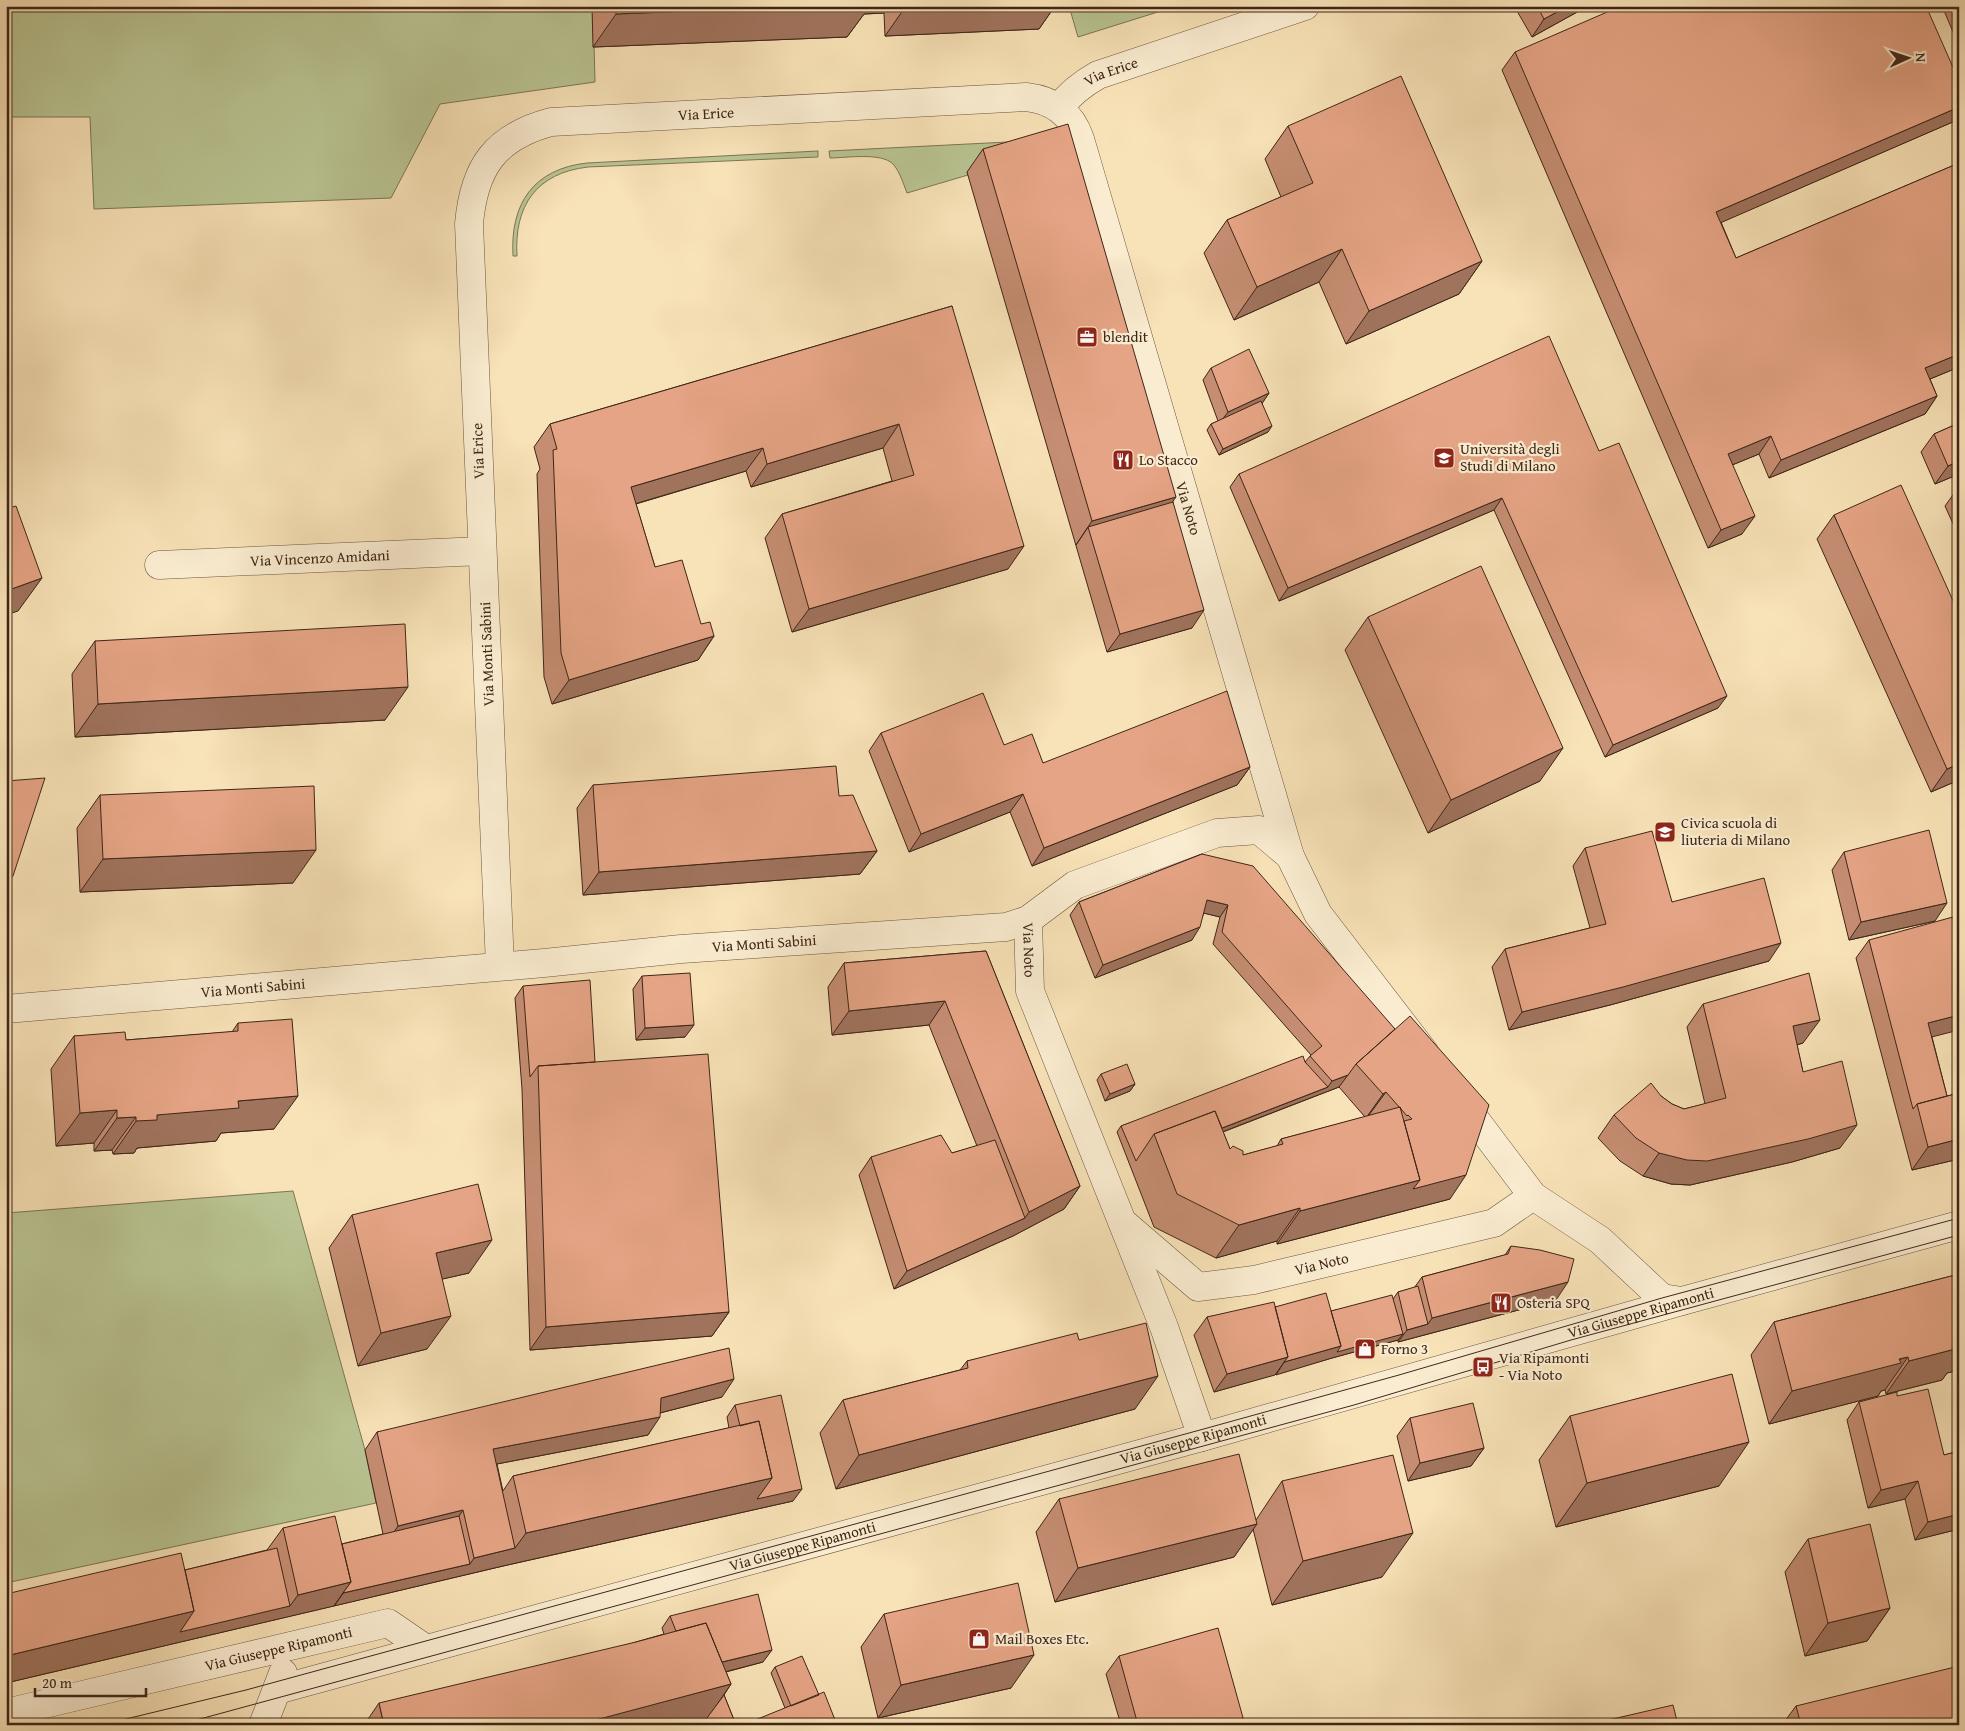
<svg xmlns="http://www.w3.org/2000/svg" width="1965" height="1731" font-family="'Gentium Book Plus',serif">
  <style>
    .green { fill: #b9c492; stroke: #7c7555 }
    .lines { fill: none; stroke-linecap: round; stroke-linejoin: round }
    .minor-casing { stroke: #6d5540; stroke-width: 29 }
    .minor { stroke: #faecd0; stroke-width: 28 }
    .tram { stroke: #3f2618; stroke-width: 1 }
    .wall { fill: #c58d72; stroke: #3f2618; fill-rule: evenodd }
    .shaded-wall { fill: #a0735d; stroke: #3f2618 }
    .building { fill: #e5a485; stroke: #3f2618 }
    .labels { text-anchor: middle; stroke-width: 4.5; stroke-linejoin: round; paint-order: stroke }
    .street-label { font-size: 15px; fill: #3f2618; stroke: #faecd0 }
    .poi-label { font-size: 15px; fill: #3f2618; stroke: #faecd0; text-anchor: start }
  </style>
  <rect width="100%" height="100%" fill="#f8e2b7"/>
  <filter id="stains"><feTurbulence type="fractalNoise" baseFrequency=".004" numOctaves="4"/><feColorMatrix values="0 0 0 0 .2 0 0 0 0 .09 0 0 0 0 .02 0 0 0 .5 -.17"/></filter>
  <radialGradient id="worn" r=".72"><stop offset=".6" stop-color="#630" stop-opacity="0"/><stop offset="1" stop-color="#630" stop-opacity=".3"/></radialGradient>
  <!-- green -->
  <path class="green" d="M6 6H593L595 82 440 104 391 198 94 209 90 117H6Z
    M1069 6H1177L1078 37Z
    M1028 141 967 173 968 175 907 193C903 183 900 172 893 164 881 152 845 158 830 158L829 151Z
    M818 151V157L588 167C536 173 514 206 517 256H513C510 204 533 169 587 163Z
    M293 1191 365 1450 376 1503 6 1583V1213Z"/>
  <g class="lines">
    <!-- minor casing -->
    <g class="minor-casing">
      <g id="minor">
        <path id="s1" d="M1059 108C1070 93 1082 84 1098 75L1305 6"/>
        <path id="s2" d="M159 565 482 551"/>
        <path id="s3" d="M1028 920 1030 991 1164 1327 1202 1437"/>
        <path id="s4" d="M500 966 469 224C474 167 495 137 551 122L1026 97C1053 100 1071 113 1080 139L1290 856 1318 914 1425 1053"/>
        <path id="s5" d="M6 1009 544 963 681 949 1006 927 1028 920 1075 885 1217 833 1259 830 1290 856"/>
        <path d="M1459 1098 1533 1196 1600 1240 1662 1298 1682 1301"/>
        <path id="s6" d="M1126 1225 1198 1287 1254 1280 1494 1223 1533 1196"/>
        <path id="s7" d="M277 1690 1202 1437 1682 1301 1959 1225"/>
        <path id="s8" d="M6 1713 388 1623 426 1649"/>
        <path d="M263 1725 283 1673"/>
      </g>
    </g>
    <!-- minor -->
    <use href="#minor" class="minor"/>
    <!-- tram -->
    <path class="tram" d="M101 1725 246 1690 1200 1430 1399 1375 1662 1298 1959 1218
      M178 1725 1354 1405 1571 1340 1959 1235"/>
  </g>
  <!-- wall -->
  <path class="wall" d="M592 6H1055L1039 29 885 36 884 13 864 14 847 37 593 47Z
    M1520 6H1588L1532 37 1517 11Z
    M1942 6H1959V46Z
    M1515 52 1955 121 1721 222 1736 258 1959 163V367L1930 379 1937 396 1925 414 1769 478 1759 454 1732 465 1742 534 1708 548 1502 70Z
    M1288 126 1482 261 1459 294 1346 344 1319 282 1234 320 1204 253 1227 220 1281 197 1265 159Z
    M983 149 1173 502 1192 628 1107 652 967 172Z
    M952 306 1008 569 792 632 765 538 782 514 892 481 883 448 751 487 746 471 636 504 655 567 701 624 714 636 698 660 552 704 544 677 537 474 540 469 534 447 550 424Z
    M1211 368 1269 393 1262 403 1268 432 1219 455 1207 430 1211 424 1218 421 1203 380Z
    M1959 423V474L1935 484 1921 452 1934 434Z
    M1599 451 1718 708 1605 757 1494 510 1279 601 1230 487 1239 474Z
    M1958 488H1959V537L1945 506Z
    M1834 515 1959 780 1931 792 1817 539Z
    M1368 617 1540 781 1428 833 1345 650Z
    M95 641 385 720 75 737 72 674Z
    M881 733 1004 745 1043 763 1250 767 1237 785 1032 866 1010 812 909 852 869 751Z
    M593 785 839 796 877 851 860 874 583 895 577 808Z
    M100 795 293 883 80 892 77 828Z
    M1585 848 1672 902 1769 961 1610 1005 1509 1030 1492 967 1505 949 1590 928 1573 866Z
    M1844 852 1935 921 1849 940 1832 870Z
    M1202 854 1395 1029 1450 1199 1277 1244V1241L1216 1258 1154 1227 1117 1132 1121 1126 1305 1062 1311 1055 1213 944 1220 917 1204 913 1192 940 1095 978 1070 915 1079 902ZM1339 1087 1365 1117 1281 1139 1277 1146 1243 1155 1230 1149 1223 1132Z
    M1869 940 1932 1037 1947 1096 1959 1093V1159L1912 1170 1856 958Z
    M986 951 1080 1186 1064 1209 1013 1236 894 1289 859 1175 871 1157 952 1153 977 1146 929 1025 832 1035 828 987 844 963Z
    M642 976 685 1037 636 1040 633 989Z
    M523 986 595 1062 729 1312 712 1336 530 1350 522 1089 515 998Z
    M1703 1004 1803 1043 1797 1045 1803 1072 1840 1148 1792 1162 1690 1185 1671 1184 1643 1176 1620 1161 1598 1138 1614 1115 1661 1096 1672 1104 1684 1109 1705 1104 1687 1027Z
    M238 1023 274 1129 221 1133 216 1141 137 1148 134 1153 113 1154 112 1150 94 1151V1143L56 1146 51 1069 74 1036 126 1040 232 1032Z
    M1101 1074 1135 1084 1130 1091 1105 1101 1097 1080Z
    M352 1215 469 1273 442 1279 427 1349 358 1366 329 1248Z
    M1511 1246 1556 1300 1398 1342V1340L1332 1358 1214 1392 1194 1335 1207 1317 1275 1307 1331 1311 1393 1299 1398 1292 1414 1288 1422 1277 1505 1255Z
    M1959 1274V1370L1947 1373 1942 1380 1886 1394 1885 1390 1881 1391 1878 1396 1769 1424 1751 1355 1774 1322Z
    M1079 1340 1135 1409 836 1489 820 1433 843 1400 960 1370 967 1361Z
    M1897 1396 1944 1455 1959 1451V1529L1915 1540 1905 1499 1868 1508 1847 1420 1859 1402Z
    M722 1397 660 1413 648 1435 497 1464 503 1491 513 1476 729 1428 727 1417 735 1405 793 1501 503 1566 6 1683V1594L185 1570 267 1550 283 1528 342 1544 383 1534 365 1450 377 1432Z
    M1570 1416 1719 1486 1556 1527 1539 1460Z
    M1410 1418 1484 1448 1471 1466 1408 1481 1397 1436Z
    M1282 1481 1382 1577 1272 1605 1253 1529 1234 1557 1055 1602 1036 1532 1059 1499 1256 1520Z
    M1808 1539 1890 1608 1867 1641 1805 1656 1785 1572Z
    M884 1614 1011 1688 878 1718 861 1647Z
    M670 1616 763 1662 726 1672 731 1684 724 1695 736 1725H384L636 1642 664 1634 662 1628Z
    M1119 1656 1245 1725H1121L1106 1674Z
    M775 1667 819 1695 785 1708 771 1673Z
    M379 1703 384 1725H364Z
    M1796 1706 1959 1725H1782Z"/>
  <!-- shaded-wall -->
  <path class="shaded-wall" d="M816 6H889L884 13 864 14 847 37 593 47 616 14Z
    M906 6H1055L1039 29 885 36Z
    M1568 6H1588L1532 37 1544 19Z
    M1959 107V116L1955 121 1704 230 1716 212Z
    M1342 249 1319 282 1234 320 1257 287Z
    M1482 261 1459 294 1346 344 1369 311Z
    M1959 354V367L1913 386 1925 368Z
    M1269 393 1261 405 1219 424 1228 412Z
    M1937 396 1925 414 1769 478 1781 460Z
    M899 424 883 448 751 487 767 464Z
    M1272 426 1268 432 1219 455 1223 449Z
    M1771 436 1759 454 1715 472 1728 454Z
    M763 448 746 471 614 510 631 487Z
    M1959 461V474L1935 484 1948 466Z
    M1176 497 1160 520 1088 527 1076 545 1092 521Z
    M1502 498 1494 510 1279 601 1288 588Z
    M1755 516 1742 534 1708 548 1721 530Z
    M1024 546 1008 569 792 632 809 609Z
    M42 578 18 611 6 615V591Z
    M1204 610 1192 628 1107 652 1120 634Z
    M714 636 698 660 552 704 569 680Z
    M408 687 385 720 75 737 98 704Z
    M1727 696 1718 708 1605 757 1613 745Z
    M1563 748 1540 781 1428 833 1451 800Z
    M1959 764V780L1931 792 1947 769Z
    M1250 767 1237 785 1032 866 1044 848Z
    M1023 794 1010 812 909 852 921 834Z
    M316 850 293 883 80 892 103 859Z
    M877 851 860 874 583 895 599 872Z
    M6 875 13 876 6 886Z
    M1207 900 1228 905 1220 917 1199 912Z
    M1947 903 1935 921 1849 940 1861 922Z
    M1200 927 1192 940 1095 978 1103 965Z
    M1781 943 1769 961 1610 1005 1509 1030 1522 1012Z
    M945 1001 929 1025 832 1035 849 1011Z
    M1959 1015V1030L1916 1041 1928 1023Z
    M1820 1020 1803 1043 1777 1050 1793 1026Z
    M694 1025 685 1037 636 1040 645 1028Z
    M1348 1075 1339 1087 1162 1155 1161 1152 1328 1087 1332 1081Z
    M1135 1084 1130 1091 1105 1101 1110 1094Z
    M1386 1092 1369 1115 1366 1118 1383 1094Z
    M298 1096 274 1129 221 1133 216 1141 137 1148 134 1153 113 1154 136 1121 157 1115 238 1101Z
    M117 1110 94 1143 56 1146 80 1113Z
    M136 1117 112 1150 94 1151 117 1118Z
    M1857 1125 1840 1148 1792 1162 1690 1185 1671 1184 1643 1176 1659 1153Z
    M1959 1139V1159L1912 1170 1928 1147Z
    M1466 1175 1450 1199 1277 1244 1300 1211 1420 1180Z
    M1080 1186 1064 1209 1013 1236 894 1289 907 1271 1025 1218 1029 1212Z
    M1300 1208 1277 1241 1216 1258 1239 1225Z
    M492 1240 469 1273 412 1286 436 1253Z
    M1568 1282 1556 1300 1398 1342 1407 1330 1428 1324 1432 1318Z
    M729 1312 712 1336 530 1350 546 1327Z
    M451 1316 427 1349 358 1366 381 1333Z
    M1403 1334 1398 1340 1332 1358 1276 1375 1284 1362 1341 1346Z
    M1959 1348V1370L1947 1373 1942 1380 1886 1394 1909 1361Z
    M1288 1357 1275 1375 1214 1392 1227 1374Z
    M1908 1357 1885 1390 1881 1391 1878 1396 1769 1424 1792 1391Z
    M1158 1376 1135 1409 836 1489 859 1455Z
    M734 1379 722 1397 648 1416 661 1398Z
    M660 1417 648 1435 481 1467 493 1449Z
    M1749 1442 1719 1486 1556 1527 1587 1483Z
    M1484 1448 1471 1466 1408 1481 1420 1463Z
    M772 1478 802 1489 793 1501 503 1566 334 1606 343 1593 470 1564 474 1558 515 1548 526 1533Z
    M1918 1481 1905 1499 1868 1508 1881 1490Z
    M463 1510 451 1528 386 1544 398 1526Z
    M1959 1514V1529L1915 1540 1928 1522Z
    M1257 1524 1234 1557 1055 1602 1078 1568Z
    M1413 1533 1382 1577 1272 1605 1303 1561Z
    M351 1582 334 1606 6 1683V1656L194 1611 290 1606 298 1595Z
    M1890 1608 1867 1641 1805 1656 1828 1623Z
    M772 1650 763 1662 682 1683 690 1670Z
    M1034 1655 1011 1688 878 1718 901 1685Z
    M731 1684 703 1725H575Z"/>
  <!-- building -->
  <path class="building" d="M616 6H816L616 14Z
    M1537 6H1568L1544 19Z
    M1621 6H1926L1959 81V107L1716 212 1736 258 1959 163V354L1925 368 1937 396 1781 460 1771 436 1728 454 1755 516 1721 530 1515 52Z
    M1401 76 1482 261 1369 311 1342 249 1257 287 1227 220 1313 183 1288 126Z
    M1068 124 1176 497 1092 521 983 149Z
    M952 306 1024 546 809 609 782 514 914 475 899 424 767 464 763 448 631 487 655 567 682 560 701 624 710 622 714 636 569 680 561 653 553 450 557 449 550 424Z
    M1549 336 1599 451 1619 443 1727 696 1613 745 1502 498 1288 588 1239 474Z
    M1249 349 1269 393 1228 412 1211 368Z
    M1261 401 1272 426 1223 449 1211 424Z
    M1959 423V461L1948 466 1934 434Z
    M1901 485 1959 614V764L1947 769 1834 515Z
    M1173 502 1204 610 1120 634 1088 527Z
    M16 506 42 578 6 591V509Z
    M1481 566 1563 748 1451 800 1368 617Z
    M405 624 408 687 98 704 95 641Z
    M1227 691 1250 767 1044 848 1023 794 921 834 881 733 983 693 1004 745 1032 734 1043 763Z
    M836 766 839 796 853 795 877 851 599 872 593 785Z
    M45 778 13 876 6 875V781Z
    M314 786 316 850 103 859 100 795Z
    M1929 830 1947 903 1861 922 1844 852Z
    M1652 831 1672 902 1764 878 1781 943 1623 987 1522 1012 1505 949 1606 924 1585 848Z
    M1202 854 1253 866 1395 1029 1356 1064 1348 1075 1332 1081 1310 1056 1322 1046 1222 932 1228 905 1207 900 1200 927 1103 965 1079 902Z
    M1953 917 1959 939V1015L1928 1023 1947 1096 1917 1104 1913 1109 1869 940Z
    M986 951 1080 1186 1029 1212 945 1001 849 1011 844 963Z
    M690 973 694 1025 645 1028 642 976Z
    M1809 973 1820 1020 1793 1026 1803 1072 1842 1061 1857 1125 1808 1139 1707 1161 1687 1160 1659 1153 1636 1138 1614 1115 1651 1083 1661 1096 1672 1104 1684 1109 1726 1098 1703 1004Z
    M590 980 595 1062 538 1066 530 1077 523 986Z
    M1410 1016 1489 1105 1466 1175 1413 1189 1420 1180 1404 1121 1412 1119 1408 1115 1407 1116 1401 1109 1400 1107V1108L1386 1092 1383 1094 1356 1064Z
    M292 1019 298 1096 238 1101 239 1108 157 1115V1120L136 1121V1117L117 1118V1110L80 1113 74 1036 125 1032 126 1040 238 1031V1023Z
    M708 1054 729 1312 546 1327 538 1066Z
    M1303 1056 1305 1062 1328 1087 1222 1128 1215 1111 1154 1134 1136 1161 1121 1126Z
    M1127 1064 1135 1084 1110 1094 1101 1074Z
    M1959 1093V1139L1928 1147 1917 1104Z
    M1400 1107 1420 1180 1300 1211V1208L1239 1225 1177 1194 1154 1134 1215 1111 1230 1149 1233 1146 1243 1151V1155L1283 1144 1281 1139Z
    M941 1135 952 1153 995 1140 1025 1218 907 1271 871 1157Z
    M478 1184 492 1240 436 1253 451 1316 381 1333 352 1215Z
    M1511 1246 1540 1250 1574 1259 1568 1282 1432 1318 1422 1277 1508 1254Z
    M1959 1274V1348L1909 1361 1908 1357 1899 1359 1901 1363 1792 1391 1774 1322Z
    M1418 1286 1428 1324 1407 1330 1398 1292Z
    M1326 1293 1341 1346 1284 1362 1288 1357 1275 1307Z
    M1392 1295 1403 1334 1337 1352 1341 1346 1331 1311Z
    M1274 1302 1288 1357 1227 1374 1207 1317Z
    M1146 1323 1158 1376 859 1455 843 1400 968 1368 967 1361 1077 1333 1079 1340Z
    M729 1348 734 1379 661 1398 660 1417 493 1449 515 1548 474 1558 463 1510 398 1526 377 1432Z
    M1732 1374 1749 1442 1587 1483 1570 1416Z
    M1928 1389 1944 1455 1959 1451V1514L1928 1522 1918 1481 1881 1490 1859 1402 1897 1392V1396Z
    M781 1395 802 1489 757 1499 772 1478 759 1421 740 1426 735 1405Z
    M1473 1403 1484 1448 1420 1463 1410 1418Z
    M759 1421 772 1478 526 1533 513 1476Z
    M1239 1454 1257 1524 1078 1568 1059 1499Z
    M1393 1455 1413 1533 1303 1561 1282 1481Z
    M335 1516 351 1582 298 1595 283 1528Z
    M459 1516 470 1564 343 1593 351 1582 342 1544Z
    M1870 1524 1890 1608 1828 1623 1808 1539Z
    M277 1548 290 1606 180 1632 194 1611 185 1570Z
    M181 1553 194 1611 6 1656V1594Z
    M1018 1583 1034 1655 901 1685 884 1614Z
    M758 1594 772 1650 722 1662 706 1623 676 1631 670 1616Z
    M706 1623 731 1684 603 1718 575 1725H384L379 1703 636 1642Z
    M1218 1628 1245 1725H1138L1119 1656Z
    M802 1656 819 1695 791 1706 775 1667Z
    M1959 1666V1725H1801L1796 1706Z
    M824 1692 837 1725H743Z
    M724 1695 736 1725H705L704 1722Z
    M1673 1705 1678 1725H1587Z"/>
  <!-- icons -->
  <defs>
    <g id="office-square" transform="scale(1.125)"><rect x="-9" y="-9" width="18" height="18" rx="4" fill="#8f2418" stroke="#faecd0"/><path d="M-6-3h4V-5.5h4V-3h4V5H-6ZM-1-4.5V-3h2v-1.5ZM-6 0V1H6V0Z" fill="#fff"/></g>
    <g id="university-square" transform="scale(1.125)"><rect x="-9" y="-9" width="18" height="18" rx="4" fill="#8f2418" stroke="#faecd0"/><path d="M0-5L7-2L0 1L-7-2ZM-4 1L0 2.5L4 1V4Q0 6-4 4Z" fill="#fff"/></g>
    <g id="restaurant-square" transform="scale(1.125)"><rect x="-9" y="-9" width="18" height="18" rx="4" fill="#8f2418" stroke="#faecd0"/><path d="M-5-6h1v4h1v-4h1v4h1v-4h1v5L-1.5 .5V6h-2V.5L-5-1ZM5-6V6H3V1.5H1.5Q1.5-4 5-6Z" fill="#fff"/></g>
    <g id="school-square" transform="scale(1.125)"><rect x="-9" y="-9" width="18" height="18" rx="4" fill="#8f2418" stroke="#faecd0"/><path d="M0-5L7-2L0 1L-7-2ZM-4 1L0 2.5L4 1V4Q0 6-4 4Z" fill="#fff"/></g>
    <g id="shop-square" transform="scale(1.125)"><rect x="-9" y="-9" width="18" height="18" rx="4" fill="#8f2418" stroke="#faecd0"/><path d="M-5-2.5h2.3a2.7 3.5 0 0 1 5.4 0H5L5.5 6h-11ZM-1.5-2.5h3a1.5 2.3 0 0 0-3 0Z" fill="#fff"/></g>
    <g id="bus-square" transform="scale(1.125)"><rect x="-9" y="-9" width="18" height="18" rx="4" fill="#8f2418" stroke="#faecd0"/><path d="M-5-6H5V4H4V6H2V4H-2V6H-4V4H-5ZM-3.5-4V0h7V-4ZM-3.5 1.2v1.5H-2V1.2ZM2 1.2v1.5H3.5V1.2Z" fill="#fff"/></g>
  </defs>
  <g fill-rule="evenodd">
    <use href="#office-square" x="1087" y="337"/>
    <use href="#university-square" x="1444" y="458"/>
    <use href="#restaurant-square" x="1123" y="460"/>
    <use href="#school-square" x="1665" y="832"/>
    <use href="#restaurant-square" x="1501" y="1303"/>
    <use href="#shop-square" x="1365" y="1349"/>
    <use href="#bus-square" x="1483" y="1367"/>
    <use href="#shop-square" x="979" y="1639"/>
  </g>
  <g class="labels">
    <!-- street labels -->
    <g class="street-label">
      <text dy="5" stroke="none"><textPath href="#s1" startOffset="65">Via Erice</textPath></text>
      <text dy="5" stroke="none"><textPath href="#s4" startOffset="1040">Via Erice</textPath></text>
      <text transform="translate(478 451) rotate(-92)" y="5">Via Erice</text>
      <text dy="5" stroke="none"><textPath href="#s4" startOffset="1818">Via Noto</textPath></text>
      <text dy="5" stroke="none"><textPath href="#s2" startOffset="161">Via Vincenzo Amidani</textPath></text>
      <text transform="translate(487 654) rotate(-92)" y="5">Via Monti Sabini</text>
      <text dy="5" stroke="none"><textPath href="#s5" startOffset="761">Via Monti Sabini</textPath></text>
      <text dy="5" stroke="none"><textPath href="#s3" startOffset="30">Via Noto</textPath></text>
      <text dy="5" stroke="none"><textPath href="#s5" startOffset="248">Via Monti Sabini</textPath></text>
      <text dy="5" stroke="none"><textPath href="#s6" startOffset="221">Via Noto</textPath></text>
      <text dy="5" stroke="none"><textPath href="#s7" startOffset="1415">Via Giuseppe Ripamonti</textPath></text>
      <text dy="5" stroke="none"><textPath href="#s7" startOffset="950">Via Giuseppe Ripamonti</textPath></text>
      <text dy="5" stroke="none"><textPath href="#s7" startOffset="545">Via Giuseppe Ripamonti</textPath></text>
      <text dy="5" stroke="none"><textPath href="#s8" startOffset="280">Via Giuseppe Ripamonti</textPath></text>
    </g>
    <!-- poi labels -->
    <g class="poi-label">
      <text x="1103" y="342">blendit</text>
      <text x="1460" y="454">Università degli<tspan x="1460" dy="17">Studi di Milano</tspan></text>
      <text x="1139" y="465">Lo Stacco</text>
      <text x="1681" y="828">Civica scuola di<tspan x="1681" dy="17">liuteria di Milano</tspan></text>
      <text x="1517" y="1308">Osteria SPQ</text>
      <text x="1381" y="1354">Forno 3</text>
      <text x="1499" y="1363">Via Ripamonti<tspan x="1499" dy="17">- Via Noto</tspan></text>
      <text x="995" y="1644">Mail Boxes Etc.</text>
    </g>
  </g>
  <!-- margin -->
  <rect width="1965" height="1731" fill="none" stroke="#f8e2b7" stroke-width="25"/>
  <rect x="8" y="8" width="1950" height="1716" fill="none" stroke="#3f2618" stroke-width="2.5"/>
  <rect x="12" y="12" width="1940" height="1706" fill="none" stroke="#3f2618"/>
  <!-- north arrow -->
  <g transform="translate(1908 58) rotate(87)" stroke="#faecd0" stroke-width="4" paint-order="stroke">
  <path d="M0-4L9 19L0 12L-9 19Z" fill="#3f2618"/>
  <text y="-8" font-size="14" font-weight="bold" text-anchor="middle" fill="#3f2618">N</text>
  </g>
  <!-- scale -->
  <path d="M35 1688v8h111v-8" fill="none" stroke="#3f2618" stroke-width="2.5"/>
  <text x="42" y="1688" font-size="15" fill="#3f2618" stroke="#faecd0" stroke-width="4" paint-order="stroke">20 m</text>
  <rect width="100%" height="100%" filter="url(#stains)"/>
  <rect width="100%" height="100%" fill="url(#worn)"/>
</svg>
